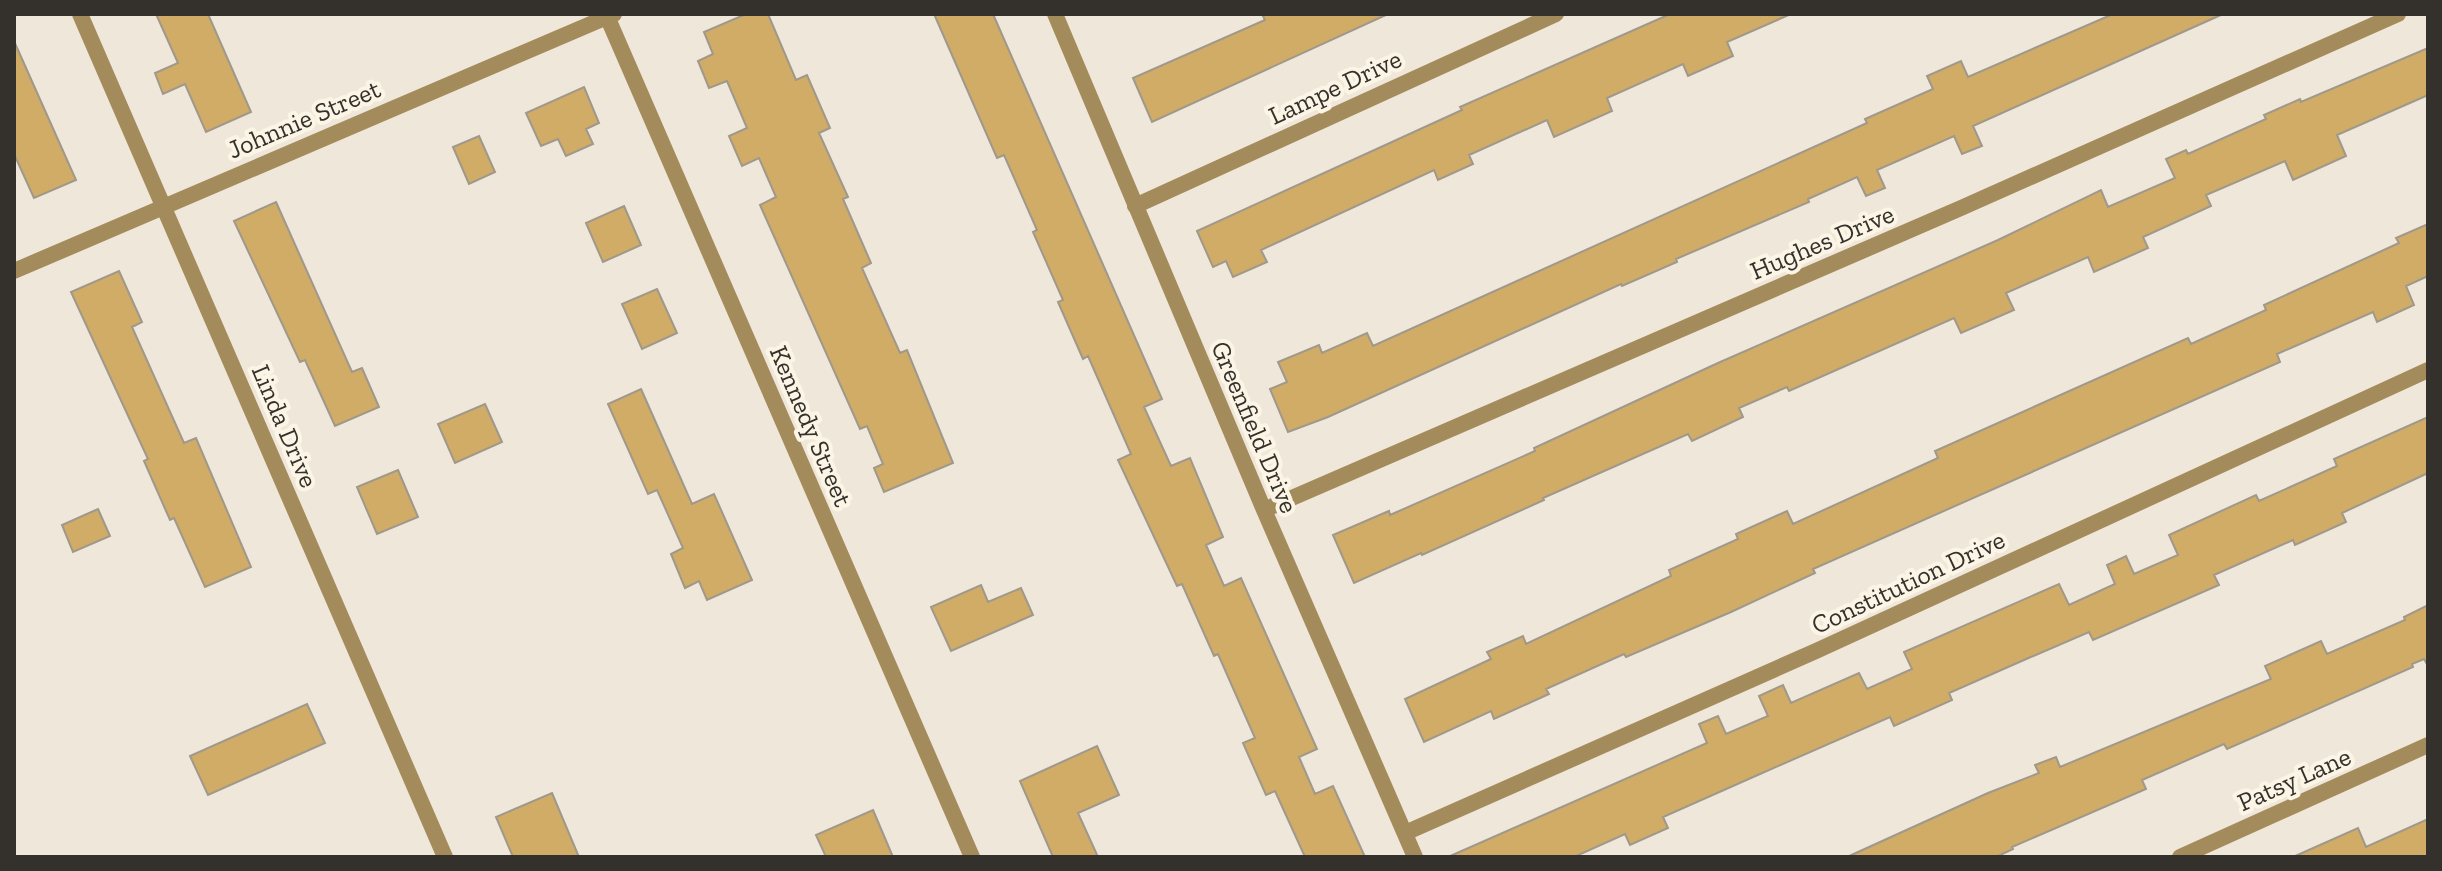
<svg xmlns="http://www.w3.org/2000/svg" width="2442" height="871" font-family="'Zilla Slab',serif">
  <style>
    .building { fill: #d0ac66; stroke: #9f988b; stroke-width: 2 }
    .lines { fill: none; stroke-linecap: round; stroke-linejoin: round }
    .street { stroke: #a48b5b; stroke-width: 16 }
    .labels { text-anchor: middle; stroke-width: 8; stroke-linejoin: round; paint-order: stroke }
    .street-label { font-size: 26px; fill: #34312c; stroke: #fcf5e6 }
  </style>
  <rect width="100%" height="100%" fill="#efe7d9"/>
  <!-- building -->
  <path class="building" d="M156 14H208L251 112 206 132 185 84 163 94 155 73 178 63Z
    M746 14H768L796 80 807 75 830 128 819 133 848 197 843 199 871 263 862 268 900 353 907 350 953 463 884 492 874 468 883 464 867 426 860 429 760 205 776 197 759 158 742 166 729 136 747 128 727 81 709 88 698 61 713 54 704 32Z
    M934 14H993L1162 399 1144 407 1171 466 1190 458 1223 537 1206 545 1224 586 1241 578 1317 749 1299 757 1315 794 1333 786 1365 857H1305L1275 791 1266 795 1243 743 1255 738 1218 654 1214 656 1182 584 1177 586 1118 460 1131 454 1088 356 1083 359 1058 302 1063 300 1033 232 1037 230 1004 155 997 158Z
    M1262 14H1388L1152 122 1133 78 1265 20Z
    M1670 14H1791L1727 42 1733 56 1688 76 1683 64 1607 98 1612 111 1554 137 1547 120 1469 155 1473 164 1438 180 1434 170 1261 250 1267 262 1233 277 1226 261 1213 267 1197 231 1462 110 1460 107Z
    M2113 14H2223L1973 126 1982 146 1962 154 1954 136 1877 170 1885 188 1866 196 1857 177 1808 199 1809 202 1676 259 1677 262 1622 286 1621 284 1328 417 1288 432 1270 389 1287 382 1278 362 1319 345 1322 353 1367 333 1373 346 1867 123 1865 119 1933 89 1927 76 1961 61 1968 77Z
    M14 41 76 180 34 198 14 154Z
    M2428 48V95L2337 135 2346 156 2293 180 2285 161 2206 195 2211 206 2143 237 2148 248 2094 272 2088 257 2006 293 2014 310 1961 333 1954 318 1789 391 1787 387 1739 408 1743 417 1692 441 1688 434 1543 498 1544 500 1422 555 1421 553 1354 583 1333 535 1389 511 1390 515 1535 451 1534 448 1718 363 1998 240 2101 190 2108 207 2175 178 2166 159 2186 150 2188 154 2266 119 2264 115 2300 99 2301 102Z
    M584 87 599 123 586 129 593 144 566 156 558 139 541 146 526 113Z
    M479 136 495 172 469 184 453 147Z
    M276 202 352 372 362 368 379 407 335 426 305 360 300 362 234 221Z
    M624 206 641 245 603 262 586 223Z
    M2428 224V276L2406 286 2414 305 2377 322 2373 312 2277 354 2280 362 1813 569 1815 573 1731 612 1626 657 1624 654 1546 689 1549 694 1494 719 1491 711 1424 742 1405 699 1491 659 1487 652 1523 636 1526 644 1671 576 1669 570 1738 539 1736 534 1787 511 1793 524 1938 458 1935 451 2188 338 2191 344 2266 310 2264 305 2399 243 2396 238Z
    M119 271 142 322 132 327 184 443 196 438 251 567 205 587 174 518 170 520 144 461 148 459 71 292Z
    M657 289 677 333 642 349 622 304Z
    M641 389 692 504 714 494 752 580 707 600 699 581 685 588 671 554 683 548 657 490 648 494 608 404Z
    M485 404 502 442 455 463 438 424Z
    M2428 417V473L2342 513 2346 522 2295 545 2293 540 2214 575 2219 585 2093 640 2089 632 2024 660 1949 693 1952 700 1894 726 1890 717 1760 774 1663 817 1668 828 1630 845 1625 834 1574 857H1448L1707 743 1699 724 1718 716 1726 734 1768 716 1759 696 1783 685 1791 703 1859 673 1867 689 1912 669 1904 652 2059 584 2069 605 2115 584 2107 565 2126 556 2134 574 2178 555 2169 535 2256 495 2259 501 2337 466 2334 459Z
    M398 470 418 517 377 534 357 487Z
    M98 509 110 536 73 552 62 525Z
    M981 585 988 602 1021 588 1033 615 951 651 931 607Z
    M2428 605V666L2424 659 2412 664 2413 667 2227 749 2224 744 2142 780 2146 789 2012 847 2013 849 1996 857H1847L1988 793 2039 773 2035 765 2056 757 2060 767 2271 679 2265 666 2321 641 2327 654 2405 620 2404 617Z
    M307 704 325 743 208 795 190 756Z
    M1097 746 1119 795 1078 813 1098 857H1053L1020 781Z
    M552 793 579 857H513L496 817Z
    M873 810 893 857H826L816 835Z
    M2428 819V857H2293L2358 828 2366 847Z"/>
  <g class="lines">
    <!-- street -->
    <path class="street" d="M80 14 445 857
      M606 14 972 857
      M1055 14 1264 510 1415 857
      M1135 206 1556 14
      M14 271 614 14
      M1264 510 1961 208 2398 14
      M1405 833 1816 651 2428 370
      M2180 857 2428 745"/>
  </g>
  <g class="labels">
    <!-- street labels -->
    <g class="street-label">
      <text transform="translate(1335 87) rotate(-25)" y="9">Lampe Drive</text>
      <text transform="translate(304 119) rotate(-23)" y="9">Johnnie Street</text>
      <text transform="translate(1822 242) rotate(-23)" y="9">Hughes Drive</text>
      <text transform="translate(285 426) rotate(67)" y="9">Linda Drive</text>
      <text transform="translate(811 426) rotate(67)" y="9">Kennedy Street</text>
      <text transform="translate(1255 427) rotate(67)" y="9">Greenfield Drive</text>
      <text transform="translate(1908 582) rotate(-25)" y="9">Constitution Drive</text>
      <text transform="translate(2294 779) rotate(-24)" y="9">Patsy Lane</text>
    </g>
  </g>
  <!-- border -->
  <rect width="2442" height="871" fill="none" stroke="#34312c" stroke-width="32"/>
</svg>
